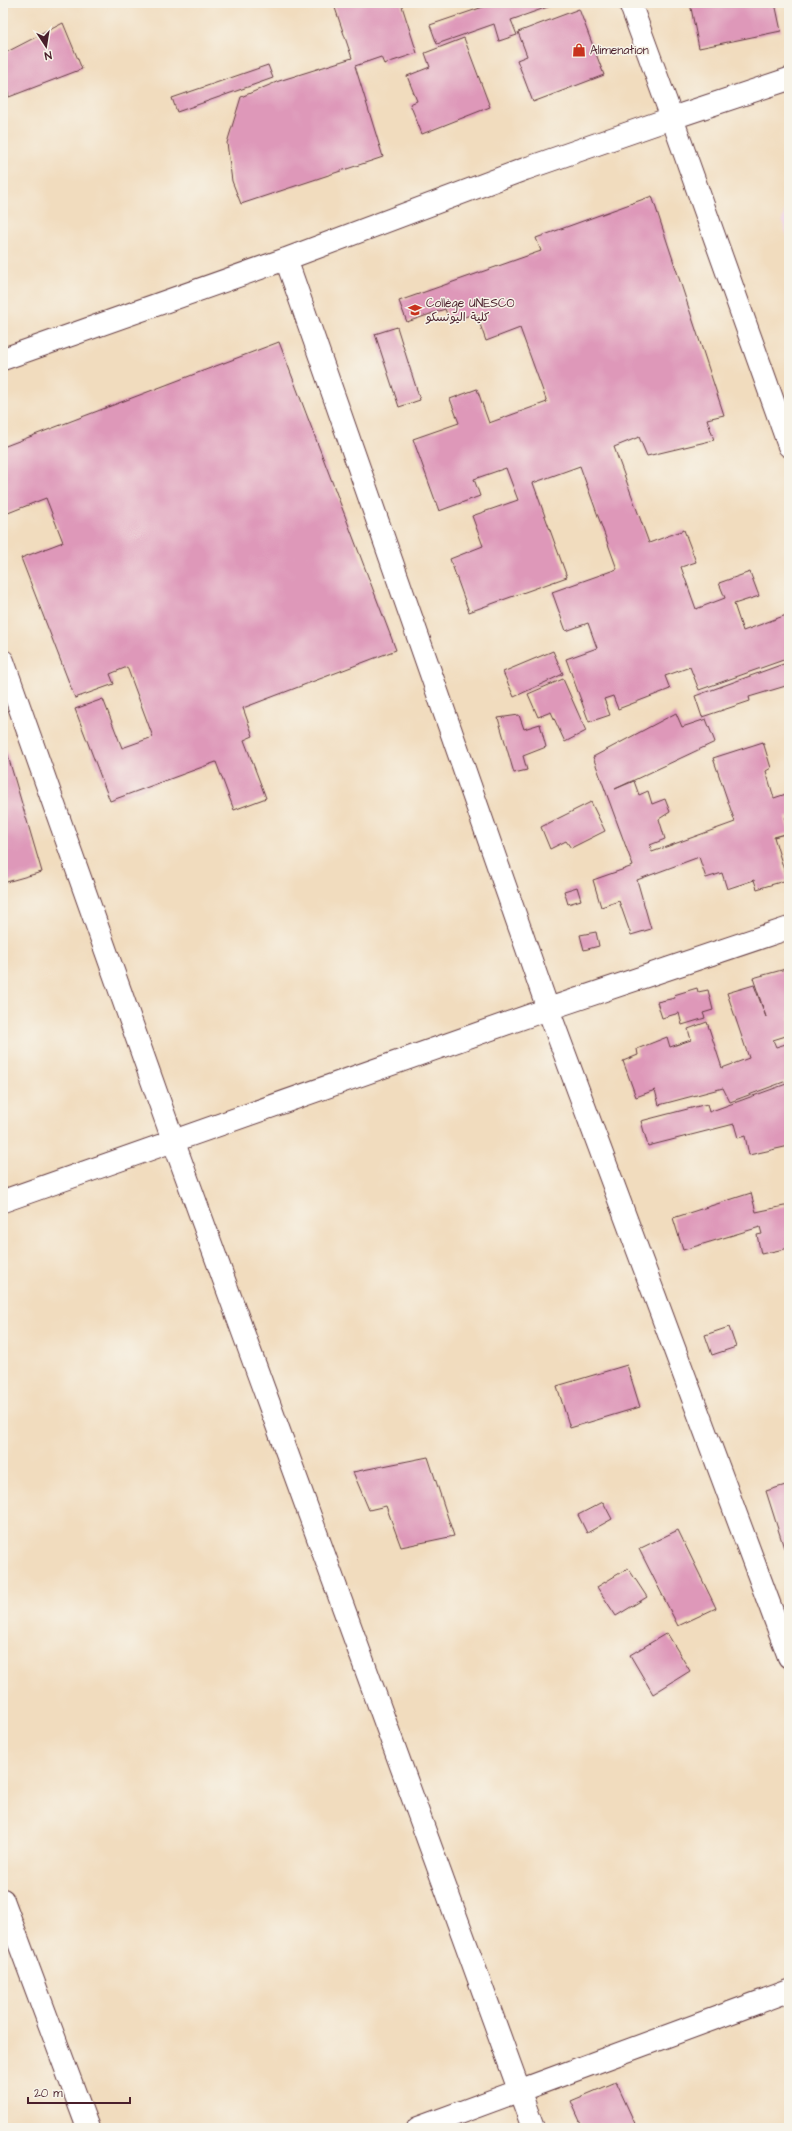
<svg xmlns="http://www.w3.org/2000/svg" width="792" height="2131" font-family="'Architects Daughter','Playpen Sans Arabic',sans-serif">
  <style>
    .built { fill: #eed0e7 }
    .building { fill: #de98b9 }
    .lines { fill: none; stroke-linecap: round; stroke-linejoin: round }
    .street-casing { stroke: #633b41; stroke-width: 24 }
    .secondary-casing { stroke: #633b41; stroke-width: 24 }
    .street { stroke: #fff; stroke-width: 22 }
    .secondary { stroke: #fff; stroke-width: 22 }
    .labels { text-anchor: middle; stroke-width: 3; stroke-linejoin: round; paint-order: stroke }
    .poi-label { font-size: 12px; fill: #4a1f2b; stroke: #f7f3e8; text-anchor: start }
  </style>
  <rect width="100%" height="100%" fill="#f7f3e8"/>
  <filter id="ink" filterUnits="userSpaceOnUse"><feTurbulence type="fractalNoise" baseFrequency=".025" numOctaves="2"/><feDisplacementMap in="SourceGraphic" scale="8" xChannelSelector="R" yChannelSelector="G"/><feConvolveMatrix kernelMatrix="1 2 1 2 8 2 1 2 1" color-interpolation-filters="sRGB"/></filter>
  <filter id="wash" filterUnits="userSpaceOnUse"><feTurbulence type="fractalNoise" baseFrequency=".012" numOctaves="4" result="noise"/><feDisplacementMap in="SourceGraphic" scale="16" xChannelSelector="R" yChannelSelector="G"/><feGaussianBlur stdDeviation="0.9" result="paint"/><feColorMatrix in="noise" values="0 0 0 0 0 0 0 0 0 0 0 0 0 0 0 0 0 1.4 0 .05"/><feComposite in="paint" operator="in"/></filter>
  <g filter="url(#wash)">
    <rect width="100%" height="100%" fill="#f1dcbe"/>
    <!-- built -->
    <path class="built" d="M788 196H789V242L782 221Z"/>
    <g id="blocks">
      <!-- building -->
      <path class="building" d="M339 3H401L417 53 384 64 381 57 355 66 383 157 241 204 232 181 227 143 241 97 279 81 352 58 334 5Z
        M485 3H559L511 20 517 35 499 41 494 24 437 44 430 25 486 6Z
        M690 3H775L781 31 699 48Z
        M579 9 604 75 533 102 517 60 527 56 518 32Z
        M63 23 82 69 9 97 3 74V54Z
        M464 38 490 107 422 134 410 104 417 101 407 76 430 67 425 53Z
        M268 65 273 78 177 112 172 98Z
        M652 196 724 415 707 419 714 440 647 456 639 437 614 447 649 543 684 530 696 562 681 567 696 609 725 598 719 583 750 572 759 596 734 604 743 631 789 614V658L699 690 690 667 665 676 670 689 618 709 613 696 604 699 610 715 589 722 566 659 597 648 588 623 566 631 552 592 617 569 580 466 533 483 567 577 469 612 450 559 483 546 472 516 518 500 506 468 474 479 480 496 439 511 413 439 459 423 450 399 477 389 489 423 547 402 520 328 486 341 476 313 450 322 445 309 407 322 399 301 541 251 536 238Z
        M397 327 420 400 399 407 375 334Z
        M279 342 396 650 243 708 253 736 244 740 266 798 234 810 216 762 110 801 75 709 103 699 122 748 153 737 127 667 110 674 114 684 75 698 21 558 63 542 46 498 3 515V447Z
        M553 651 563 674 514 697 503 672Z
        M789 662V685L749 697 750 701 702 717 695 696Z
        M563 679 586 731 565 742 551 712 538 717 528 694Z
        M676 713 682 727 706 719 715 742 615 789 634 781 639 795 648 791 652 804 665 799 670 812 659 819 665 839 650 845 652 852 735 822 713 758 763 742 771 768 766 771 774 798 789 793V817L785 818 789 833 774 837 787 880 757 889 754 880 727 889 722 873 706 878 699 857 637 880 651 929 631 935 619 901 601 907 593 880 633 866 593 757Z
        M519 715 524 729 540 724 546 747 523 756 527 770 514 773 498 718Z
        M3 739 42 872 3 883Z
        M591 802 605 831 571 848 566 841 550 849 541 827Z
        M577 887 581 900 568 904 564 891Z
        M596 932 599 946 584 950 580 935Z
        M789 968V1035L773 1040 776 1047 789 1043V1080L730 1102 723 1088 659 1105 655 1090 636 1097 623 1061 638 1055 637 1049 667 1037 670 1047 691 1040 688 1029 707 1022 722 1068 749 1058 727 993 754 985 766 1017 753 978Z
        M697 988 698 992 708 990 713 1010 703 1013 705 1018 682 1025 679 1013 662 1018 657 1002 675 998 674 995Z
        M789 1083V1146L749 1155 745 1136 738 1138 734 1124 648 1146 641 1121 707 1104 709 1112Z
        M751 1193 756 1212 789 1205V1248L761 1254 757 1235 762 1234 760 1227 683 1250 673 1218Z
        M729 1327 736 1347 712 1355 705 1335Z
        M627 1365 640 1407 570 1428 557 1386Z
        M428 1457 454 1536 401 1547 386 1506 369 1510 353 1472Z
        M789 1484V1547L784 1548 766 1491Z
        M603 1502 612 1519 587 1533 578 1515Z
        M678 1530 716 1608 678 1626 639 1549Z
        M628 1568 647 1597 616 1616 597 1587Z
        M667 1633 690 1671 653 1694 630 1655Z
        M616 2082 637 2128H583L571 2101Z"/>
    </g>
  </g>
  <g filter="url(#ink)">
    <use href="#blocks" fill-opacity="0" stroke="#633b41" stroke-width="1"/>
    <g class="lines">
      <!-- street casing -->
      <g class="street-casing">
        <path id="street" d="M286 259 548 1009 789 1657
          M3 359 286 259 525 169 672 118 630 3
          M3 661 173 1140 533 2128
          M3 1201 548 1009 789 928
          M3 1900 88 2128
          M418 2128 789 1991"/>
      </g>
      <!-- secondary casing -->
      <g class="secondary-casing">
        <path id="secondary" d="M789 79 672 118 789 446"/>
      </g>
      <!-- street -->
      <use href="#street" class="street"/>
      <!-- secondary -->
      <use href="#secondary" class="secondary"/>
    </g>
  </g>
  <!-- icons -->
  <defs>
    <g id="shop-bare" transform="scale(1.08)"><path d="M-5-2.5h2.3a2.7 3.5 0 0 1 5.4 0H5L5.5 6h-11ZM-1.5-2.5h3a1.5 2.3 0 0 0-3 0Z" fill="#c8321e" stroke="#f7f3e8" stroke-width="2.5" paint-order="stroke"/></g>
    <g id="university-bare" transform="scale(1.08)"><path d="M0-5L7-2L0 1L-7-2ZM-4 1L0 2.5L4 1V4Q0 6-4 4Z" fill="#c8321e" stroke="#f7f3e8" stroke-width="2.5" paint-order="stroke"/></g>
  </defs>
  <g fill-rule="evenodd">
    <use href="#shop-bare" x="579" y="50"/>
    <use href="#university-bare" x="415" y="310"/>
  </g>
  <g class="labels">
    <!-- poi labels -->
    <g class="poi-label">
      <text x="590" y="54">Alimenation</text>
      <text x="426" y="307">Collège UNESCO<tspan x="426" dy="14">كلية اليونسكو</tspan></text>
    </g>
  </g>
  <!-- margin -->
  <rect width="792" height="2131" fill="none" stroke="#f7f3e8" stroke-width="16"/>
  <!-- north arrow -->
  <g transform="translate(46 46) rotate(168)" stroke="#f7f3e8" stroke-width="3" paint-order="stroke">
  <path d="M0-3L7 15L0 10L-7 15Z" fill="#4a1f2b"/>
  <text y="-6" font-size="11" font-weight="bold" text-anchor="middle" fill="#4a1f2b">N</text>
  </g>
  <!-- scale -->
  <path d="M28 2097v6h102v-6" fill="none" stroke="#4a1f2b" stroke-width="2"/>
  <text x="34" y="2097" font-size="12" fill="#4a1f2b" stroke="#f7f3e8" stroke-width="3" paint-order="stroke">20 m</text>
</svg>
